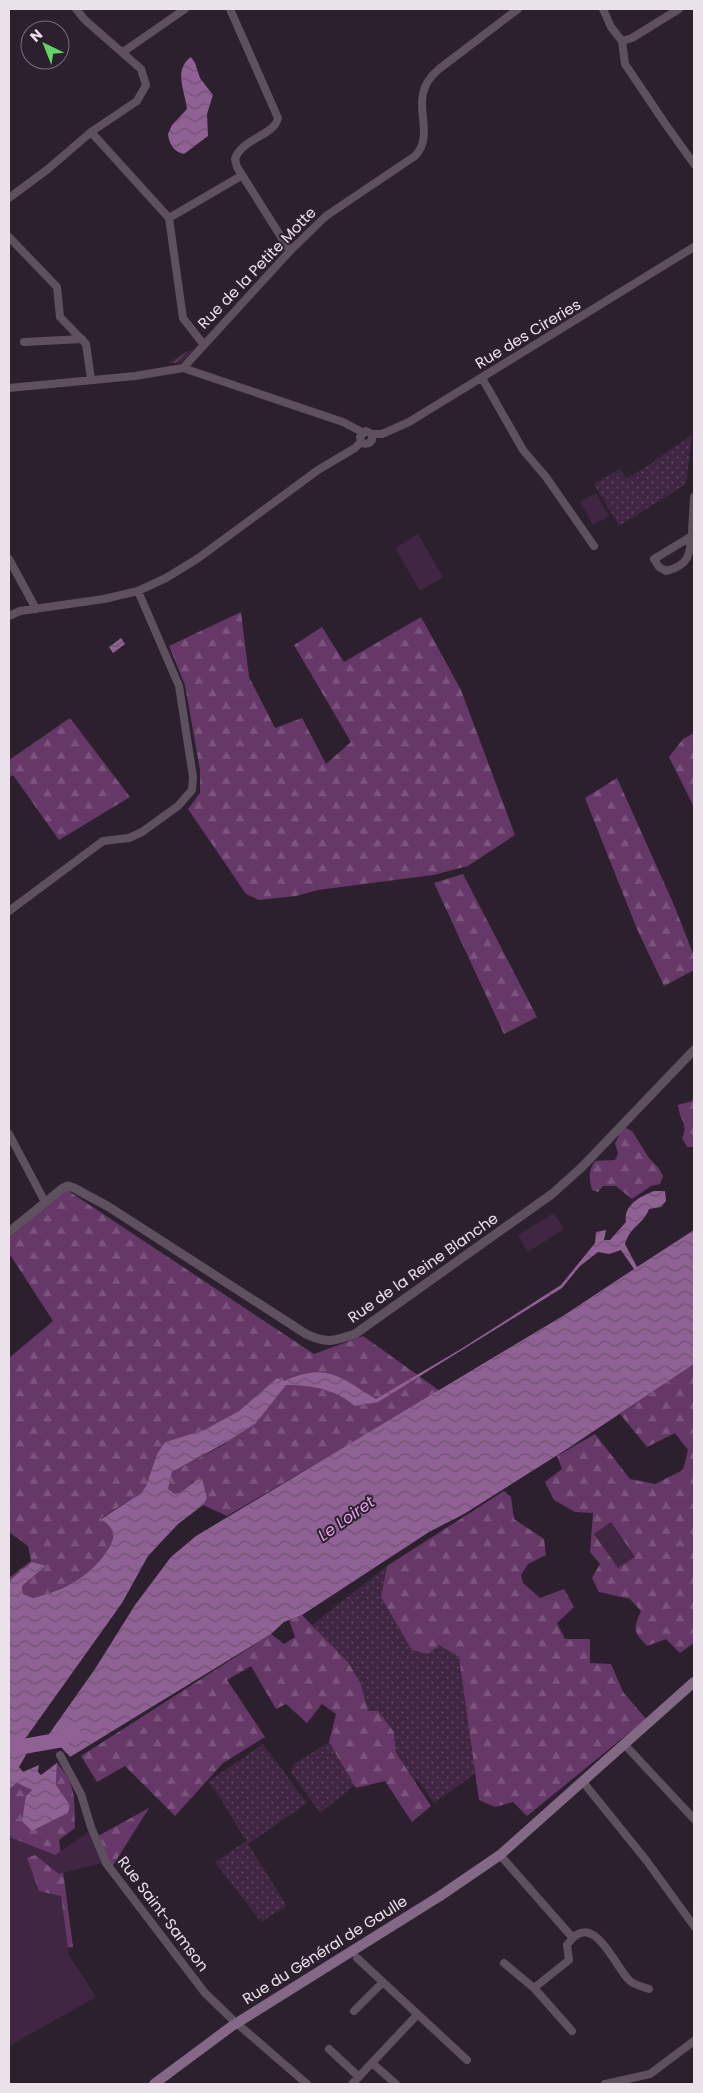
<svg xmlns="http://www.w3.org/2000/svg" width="703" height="2093" font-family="Poppins,sans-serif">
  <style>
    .grass { fill: url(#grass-dots) }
    .forest { fill: url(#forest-firs) }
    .park { fill: #402642 }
    .garden { fill: url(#garden-furrows) }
    .water { fill: url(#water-waves) }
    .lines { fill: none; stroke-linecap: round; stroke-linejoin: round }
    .river { stroke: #906194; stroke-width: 15 }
    .minor { stroke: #5e505f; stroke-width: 8 }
    .tertiary { stroke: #5e505f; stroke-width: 9 }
    .secondary { stroke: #846986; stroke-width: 10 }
    .labels { text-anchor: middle; stroke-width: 4; stroke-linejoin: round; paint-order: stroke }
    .street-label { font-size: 15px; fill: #eae1ea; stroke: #2d202e }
    .water-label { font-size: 16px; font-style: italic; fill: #e6a2ec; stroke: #2d202e }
  </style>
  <defs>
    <pattern id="grass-dots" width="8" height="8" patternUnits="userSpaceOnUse" patternTransform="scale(1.25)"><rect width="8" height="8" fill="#402642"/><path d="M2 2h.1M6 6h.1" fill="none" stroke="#5c455d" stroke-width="1.8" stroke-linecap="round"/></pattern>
    <pattern id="forest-firs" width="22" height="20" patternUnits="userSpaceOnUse" patternTransform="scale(1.25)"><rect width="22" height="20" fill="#653868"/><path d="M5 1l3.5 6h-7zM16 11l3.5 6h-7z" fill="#7b547e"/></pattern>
    <pattern id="garden-furrows" width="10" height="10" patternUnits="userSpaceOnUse" patternTransform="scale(1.25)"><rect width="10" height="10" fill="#402642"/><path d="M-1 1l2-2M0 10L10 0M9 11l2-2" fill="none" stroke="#5c455d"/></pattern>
    <pattern id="water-waves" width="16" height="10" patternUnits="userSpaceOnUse" patternTransform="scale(1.25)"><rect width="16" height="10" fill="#906194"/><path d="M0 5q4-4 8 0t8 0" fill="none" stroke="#6f5471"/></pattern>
  </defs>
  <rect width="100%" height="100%" fill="#2d202e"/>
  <!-- grass -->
  <path class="grass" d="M692 435 686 484 619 526 594 484 620 469 626 479 654 462V461Z
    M387 1566 381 1597 438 1644 459 1657 476 1773 434 1803 417 1779 413 1781 396 1753 394 1732 378 1711 368 1712 361 1684 348 1662 312 1625Z
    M329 1742 355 1785 320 1813 291 1772 293 1765Z
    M263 1744 307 1803 248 1844 287 1906 261 1922 215 1862 246 1841 221 1799 208 1782Z"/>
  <!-- forest -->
  <path class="forest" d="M241 612 249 677 275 728 302 718 326 764 351 742 294 645 322 627 344 662 421 617 461 690 515 835 468 866 433 875 318 890 296 896 259 900 246 894 188 809 200 793V770L185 685 169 646Z
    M70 718 130 797 59 840 13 775 9 778V760Z
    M694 733V807L669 757 683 739Z
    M617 778 674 905 694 956V970L664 986 637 929 585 798Z
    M463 874 537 1017 504 1034 434 883Z
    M694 1094V1147H687L682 1138C689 1124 679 1119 678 1105L692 1101Z
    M626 1128 632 1131 649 1158 658 1167 663 1176 660 1184 651 1186 632 1199 616 1186H603L598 1192 592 1190C589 1178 588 1171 595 1161L615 1160 618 1154 615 1143 622 1130Z
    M67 1190 314 1354 363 1336 440 1391 227 1516 203 1505 207 1498 193 1481 182 1493 175 1494 168 1489 172 1472 225 1444 277 1378 239 1411 204 1430 165 1442 157 1454 146 1486 141 1493 101 1518C106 1524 115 1529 114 1537 113 1543 108 1550 105 1555 88 1579 61 1591 33 1598L23 1594 22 1586 45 1567 32 1562 9 1581V1578L31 1561 28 1546 9 1532V1358L53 1321 9 1253V1238Z
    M694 1364V1643L680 1653 666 1639 647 1646C633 1631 633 1629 641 1611L630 1599 599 1592 592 1578 600 1564 590 1552 593 1513 575 1512 554 1500 545 1482 562 1469 557 1456 595 1434 630 1479 655 1484 683 1470 688 1450 675 1433 647 1447 620 1414Z
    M504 1491 511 1497 514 1519 544 1539 546 1555 528 1564 521 1575 523 1583 540 1598 564 1589 574 1607 557 1623 565 1639H590V1663L611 1664 623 1692 646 1719 527 1816 513 1802 495 1807 479 1800 459 1657 439 1645 428 1654 412 1650 381 1597 387 1566Z
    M302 1615 348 1662 361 1684 368 1711H378L394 1732 396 1753 431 1806 412 1822 385 1781 356 1788 329 1742 336 1714 322 1704 307 1723 286 1704 276 1709 251 1666 227 1680 265 1737 223 1763 175 1816 125 1766 97 1782 81 1756 271 1634 284 1644 295 1637 289 1620Z
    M57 1763C77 1786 74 1799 75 1828L59 1840 73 1947 62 1949 9 1981V1789L17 1783 32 1790V1831L68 1813 70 1805 56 1785Z
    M149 1808 112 1867 107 1859 98 1836Z"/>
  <!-- park -->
  <path class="park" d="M596 493 609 516 593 525 580 502Z
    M418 534 443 577 420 591 395 548Z
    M554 1213 564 1229 528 1252 518 1235Z
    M611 1522 635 1557 618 1568 594 1534Z
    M89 1832 102 1863 59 1874 35 1855 27 1858 39 1891 61 1896 69 1955 96 1997 9 2046V1834L12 1838 55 1855Z"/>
  <!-- garden -->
  <path class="garden" d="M188 351H193L180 363H168Z"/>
  <!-- water -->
  <path class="water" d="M191 57 195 63 200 78 213 95 207 114 208 136 184 154C174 152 169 144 168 134L172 125 187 109C185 91 173 70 191 57Z
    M121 638 125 644 113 653 109 647Z
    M654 1191H665L666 1201 661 1207 649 1209C643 1225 631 1225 625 1244L637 1267 694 1230V1364L567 1449 464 1514 429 1532 302 1615 284 1622 271 1634 70 1757 49 1734 95 1669 135 1605 171 1557 196 1536 566 1314 634 1269 621 1250 609 1254 598 1252 580 1266 562 1288 378 1402 355 1406C335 1389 312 1385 286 1385L256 1423 225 1443 172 1472 168 1489 175 1494C187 1492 188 1482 202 1479L207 1498 203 1505 178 1524 148 1556 122 1603 20 1746 27 1753 19 1767 23 1772 39 1765 38 1772 41 1775 57 1763 56 1785 70 1805 68 1813 32 1831 22 1821 26 1796 32 1790 17 1783 9 1789V1581L32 1562 46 1566 22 1586 23 1594 33 1598C63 1591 90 1577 107 1551 111 1545 116 1537 112 1530 110 1526 105 1522 101 1519L141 1493 146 1486 157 1454 165 1442 204 1430 239 1411 277 1378 284 1381C328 1362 339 1377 376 1399L461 1349 561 1285 595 1243 596 1232 606 1230 604 1240H610L626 1222C623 1205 641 1196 654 1191Z"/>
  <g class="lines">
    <!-- river -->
    <path class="river" d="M9 1749 60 1740 73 1730"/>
    <!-- minor -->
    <path class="minor" d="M76 9 85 20 141 69 146 85 137 101 91 132 169 218 183 318 204 345
      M230 9 278 118C274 136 242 138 235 159L237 167 290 251
      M603 9 611 27 622 41 625 64 664 122 694 164
      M622 41 632 38 679 9
      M123 52 185 9
      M9 198 48 169 91 132
      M169 218 241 176
      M9 237 57 287 60 317 86 344 91 379
      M24 342 82 339
      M183 368 343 422 362 432
      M482 378 523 450 546 477 594 546
      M9 388 135 376 183 368 290 251 326 216 415 156C439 130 403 99 439 69L518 9
      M361 442 360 437 366 431 372 434H382L409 422 694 247
      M361 442C365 445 369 444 372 440V434
      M692 536 654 559 659 567 666 571C690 565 690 554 692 532L694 497
      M9 559 36 609
      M9 616 20 611 104 599 138 591 166 578 197 559 318 470 355 448 361 442
      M9 911 103 841 129 838 142 832 178 806 192 790 193 777 179 686 138 591
      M9 1134 45 1202
      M625 1745 694 1819
      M60 1755 81 1794 91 1827 106 1863 205 1993 233 2020 307 2084
      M583 1782 646 1860 694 1926
      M500 1855 572 1937
      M357 1958 467 2060
      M504 1963 534 1988 572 2031
      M534 1988 569 1960 567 1945C593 1906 615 1968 630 1981 635 1985 643 1987 649 1989
      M354 2011 383 1982
      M329 2049 359 2077
      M372 2063 396 2084
      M352 2084 417 2015
      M605 2084 650 2074 694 2041"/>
    <!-- tertiary -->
    <path class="tertiary" d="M9 1232 63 1188 68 1186 74 1188 109 1207 306 1334C327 1344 334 1341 355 1334L552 1194 582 1167 694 1050"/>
    <!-- secondary -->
    <path class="secondary" d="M154 2084 232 2026 440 1896 500 1855 694 1682"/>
  </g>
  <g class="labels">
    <!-- street labels -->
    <g class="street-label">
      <text transform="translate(257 268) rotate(-46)" y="5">Rue de la Petite Motte</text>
      <text transform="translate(528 334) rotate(-31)" y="5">Rue des Cireries</text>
      <text transform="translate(423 1268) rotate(-35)" y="5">Rue de la Reine Blanche</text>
      <text transform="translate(163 1914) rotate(53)" y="5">Rue Saint-Samson</text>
      <text transform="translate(325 1950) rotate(-32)" y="5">Rue du Général de Gaulle</text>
    </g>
    <!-- water labels -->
    <g class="water-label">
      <text transform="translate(346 1518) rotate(-35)" y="6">Le Loiret</text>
    </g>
  </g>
  <!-- border -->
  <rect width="703" height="2093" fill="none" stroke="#eae1ea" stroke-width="20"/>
  <!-- north arrow -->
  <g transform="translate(45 45) rotate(317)"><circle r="24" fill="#2d202e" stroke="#796d79"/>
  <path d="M0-4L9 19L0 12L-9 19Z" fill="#64d467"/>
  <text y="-8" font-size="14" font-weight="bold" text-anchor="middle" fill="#eae1ea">N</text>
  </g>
</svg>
